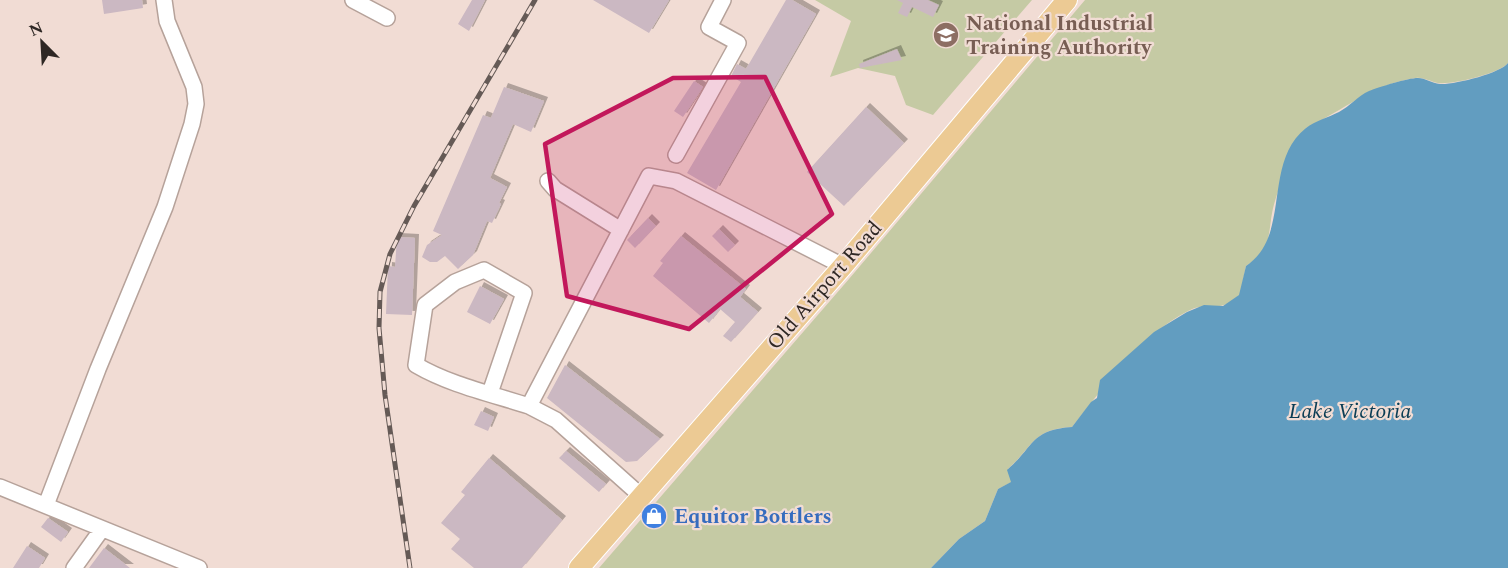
<svg xmlns="http://www.w3.org/2000/svg" width="1508" height="568" font-family="Spectral,serif">
  <style>
    .green { fill: #c5caa4 }
    .water { fill: #629dc0 }
    .building { fill: #cbb8c2; filter: url(#shadow) }
    .lines { fill: none; stroke-linecap: round; stroke-linejoin: round }
    .minor-casing { stroke: #b6a29a; stroke-width: 18 }
    .major-casing { stroke: #fff; stroke-width: 22 }
    .minor { stroke: #fff; stroke-width: 15 }
    .major { stroke: #ecca94; stroke-width: 20 }
    .rail-casing { stroke: #655a56; stroke-width: 5 }
    .rail { stroke: #f1dcd4; stroke-width: 3; stroke-dasharray: 9; stroke-linecap: butt }
    .marked { fill: #c2185b; fill-opacity: 0.2; stroke: #c2185b; stroke-width: 4.5; stroke-linejoin: round }
    .labels { text-anchor: middle; stroke-width: 4.5; stroke-linejoin: round; paint-order: stroke }
    .education-label { font-size: 21px; font-weight: bold; fill: #785e54; stroke: #f1dcd4; text-anchor: start }
    .street-label { font-size: 21px; fill: #2e2724; stroke: #f1dcd4 }
    .shop-label { font-size: 21px; font-weight: bold; fill: #366cbe; stroke: #f1dcd4; text-anchor: start }
    .water-label { font-size: 22px; font-style: italic; fill: #0a3d55; stroke: #f1dcd4 }
  </style>
  <defs>
    <filter id="shadow"><feDropShadow dx="4" dy="-4" stdDeviation="0" flood-color="#0004"/></filter>
  </defs>
  <rect width="100%" height="100%" fill="#f1dcd4"/>
  <!-- green -->
  <path class="green" d="M815 0H1032L933 115 906 105 895 76 858 68 830 77 851 21Z
    M1085 0H1508V63C1501 73 1452 85 1438 83 1431 82 1423 77 1416 78 1375 83 1342 111 1306 128 1296 152 1282 176 1275 201 1266 230 1276 246 1246 266L1240 295C1235 298 1229 304 1224 305 1212 309 1203 303 1188 311 1139 336 1106 385 1072 427 1032 429 1033 447 1008 469L1012 482 998 489 985 521 959 539 931 568H599L849 279Z"/>
  <!-- water -->
  <path class="water" d="M1508 63V568H931L959 539 985 521 998 489 1011 482 1007 470C1035 446 1030 430 1072 427L1091 402 1097 398 1100 380 1154 332 1187 312 1204 305 1223 306 1239 295 1246 266C1292 235 1262 163 1306 128 1315 121 1329 117 1339 112 1350 106 1358 96 1369 91 1379 87 1408 78 1418 78 1425 78 1432 83 1440 84 1454 85 1501 73 1508 63Z"/>
  <!-- building -->
  <path class="building" d="M102 0H142L143 8 104 14Z
    M472 0H485L469 31 458 24Z
    M593 0H669L649 33Z
    M786 0H792L816 14 716 190 687 173 741 82 731 76 737 64 746 69Z
    M897 0H928L939 5 933 17 912 7 907 17 898 13 903 3Z
    M897 49 902 60 860 68 859 64Z
    M694 81 703 87 683 117 674 111Z
    M504 87 544 101 531 132 513 124 490 178 507 187 499 203 501 204 492 223 487 221 473 255 458 269 445 256 437 262H430L422 257 427 245 442 235 433 231 483 115 491 118Z
    M866 107 904 143 844 206 807 172Z
    M648 218 656 226 635 248 627 240Z
    M719 229 735 245 728 252 712 236Z
    M681 236 746 289 740 297 758 312 731 342 723 336 735 322 720 309 709 323 653 276 663 263 660 261Z
    M397 237 415 238 412 315 386 314 388 266 395 267Z
    M480 286 504 299 490 324 467 312Z
    M565 365 660 439 637 461 626 462 547 398Z
    M481 411 494 417 488 431 474 425Z
    M566 451 606 484 599 492 559 458Z
    M489 458 562 520 522 568H474L451 549 460 539 441 523 465 495 461 492Z
    M48 518 68 532 61 542 41 527Z
    M27 546 45 558 39 568H13Z
    M104 548 130 568H89Z"/>
  <g class="lines">
    <!-- minor casing -->
    <g class="minor-casing">
      <path id="minor" d="M353 0 387 18
        M676 155 738 43 709 27 723 0
        M548 181 555 189 621 230
        M490 393 524 293 484 270 455 282 425 305 416 365C450 385 492 394 529 406L649 176 676 181 843 266
        M529 406 556 420 640 495
        M0 487 199 568
        M46 505 98 369 165 207 192 124 196 104 194 87 167 21 164 0
        M74 568 102 529"/>
    </g>
    <!-- major casing -->
    <g class="major-casing">
      <path id="major" d="M579 568 843 266 1067 0"/>
    </g>
    <!-- minor -->
    <use href="#minor" class="minor"/>
    <!-- major -->
    <use href="#major" class="major"/>
    <!-- rail casing -->
    <g class="rail-casing">
      <path id="rail" d="M410 568 385 395 379 328 380 292 390 254 414 206 535 0"/>
    </g>
    <!-- rail -->
    <use href="#rail" class="rail"/>
  </g>
  <!-- marked area -->
  <path class="marked" d="M765 77 832 214 689 329 567 296 545 144 673 78Z"/>
  <!-- icons -->
  <defs>
    <g id="university-disc" transform="scale(1.35)"><circle r="9.5" fill="#8d6e63" stroke="#f1dcd4"/><path d="M0-5L7-2L0 1L-7-2ZM-4 1L0 2.5L4 1V4Q0 6-4 4Z" fill="#fff"/></g>
    <g id="shop-disc" transform="scale(1.35)"><circle r="9.5" fill="#3f7fe0" stroke="#f1dcd4"/><path d="M-5-2.5h2.3a2.7 3.5 0 0 1 5.4 0H5L5.5 6h-11ZM-1.5-2.5h3a1.5 2.3 0 0 0-3 0Z" fill="#fff"/></g>
  </defs>
  <g fill-rule="evenodd">
    <use href="#university-disc" x="946" y="35"/>
    <use href="#shop-disc" x="654" y="516"/>
  </g>
  <g class="labels">
    <!-- education labels -->
    <g class="education-label">
      <text x="966" y="30">National Industrial<tspan x="966" dy="24">Training Authority</tspan></text>
    </g>
    <!-- street labels -->
    <g class="street-label">
      <text transform="translate(824 285) rotate(-49)" y="7">Old Airport Road</text>
    </g>
    <!-- shop labels -->
    <g class="shop-label">
      <text x="674" y="523">Equitor Bottlers</text>
    </g>
    <!-- water labels -->
    <g class="water-label">
      <text x="1350" y="418">Lake Victoria</text>
    </g>
  </g>
  <!-- north arrow -->
  <g transform="translate(42 42) rotate(336)" stroke="#f1dcd4" stroke-width="4.5" paint-order="stroke">
  <path d="M0-4.5L10 22L0 15L-10 22Z" fill="#2e2724"/>
  <text y="-9" font-size="16" font-weight="bold" text-anchor="middle" fill="#2e2724">N</text>
  </g>
</svg>
